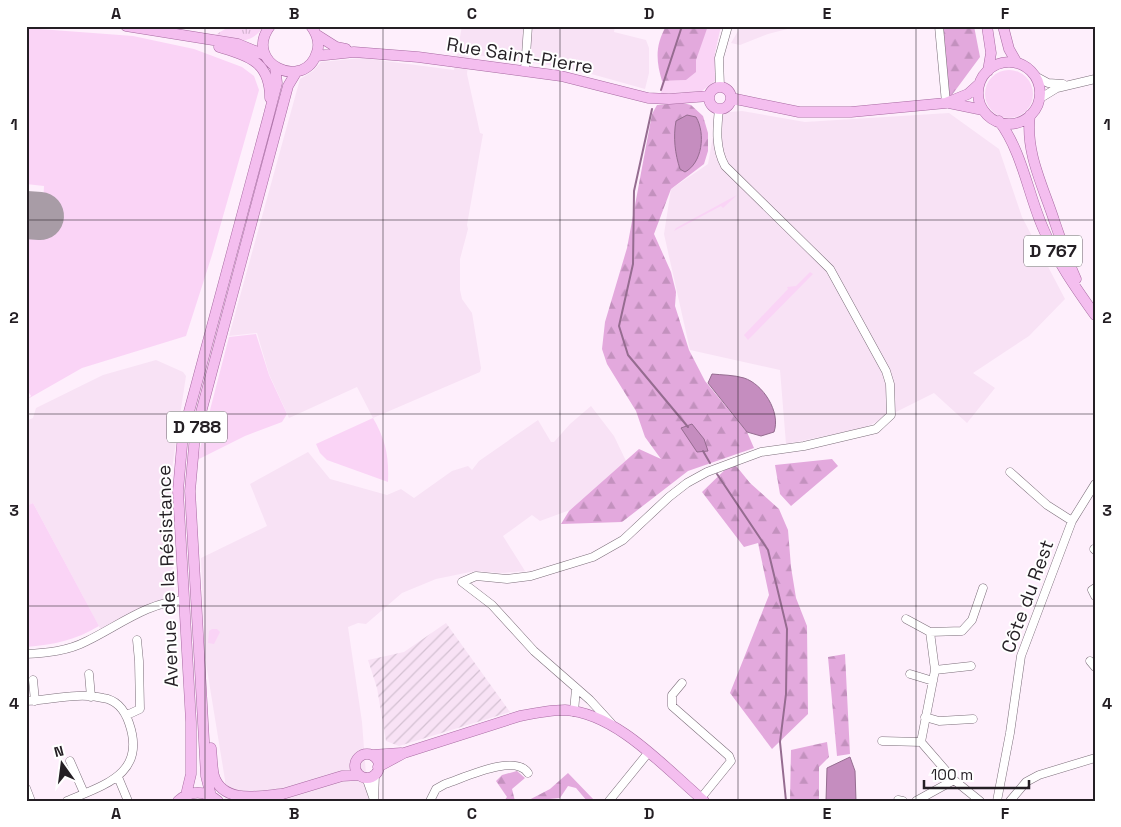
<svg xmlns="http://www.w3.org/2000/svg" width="1121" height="827" font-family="'Space Grotesk',sans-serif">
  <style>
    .built { fill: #f8e2f5 }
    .industrial { fill: url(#industrial-furrows) }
    .grass { fill: #fad4f6 }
    .forest { fill: url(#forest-firs) }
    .park { fill: url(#park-tufts) }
    .water { fill: #c58dbf; stroke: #956c90 }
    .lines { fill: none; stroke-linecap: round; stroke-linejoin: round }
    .stream { stroke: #956c90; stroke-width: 2 }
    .runway { stroke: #a89ca6; stroke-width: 48 }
    .minor-casing { stroke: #7c6e7a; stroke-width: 9 }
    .major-casing { stroke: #a76aa1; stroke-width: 11 }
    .minor { stroke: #fff; stroke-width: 8 }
    .major { stroke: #f4beef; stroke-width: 10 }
    .grid { fill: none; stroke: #241f24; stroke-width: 1; stroke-opacity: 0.55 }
    .labels { text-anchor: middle; stroke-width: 4; stroke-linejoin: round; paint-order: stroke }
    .shield { fill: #fff; stroke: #666266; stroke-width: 1 }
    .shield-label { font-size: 18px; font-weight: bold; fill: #241f24 }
    .street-label { font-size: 19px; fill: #241f24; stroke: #fff }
    .neatline { fill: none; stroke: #241f24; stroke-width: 2 }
    .grid-label { font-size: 16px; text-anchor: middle; font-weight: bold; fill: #241f24 }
  </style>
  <defs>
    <pattern id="industrial-furrows" width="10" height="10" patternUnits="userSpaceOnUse" patternTransform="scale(1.25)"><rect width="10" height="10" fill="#f8e2f5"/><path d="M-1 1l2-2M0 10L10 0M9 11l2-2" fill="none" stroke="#d4c1d2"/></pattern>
    <pattern id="forest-firs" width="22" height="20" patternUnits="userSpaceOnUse" patternTransform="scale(1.25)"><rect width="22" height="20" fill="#e3a9dd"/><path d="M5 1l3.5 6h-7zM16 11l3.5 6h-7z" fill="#c391be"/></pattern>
    <pattern id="park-tufts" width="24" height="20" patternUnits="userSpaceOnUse" patternTransform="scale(1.25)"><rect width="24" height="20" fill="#fad4f6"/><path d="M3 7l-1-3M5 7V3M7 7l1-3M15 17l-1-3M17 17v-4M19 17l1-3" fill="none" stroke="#d6b6d3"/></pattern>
  </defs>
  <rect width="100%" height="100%" fill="#feeffc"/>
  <!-- built -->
  <path class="built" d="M462 26H615L614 32 646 40 649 48V73L645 89 570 68 469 54 467 74 480 133 483 134 467 225 468 229 460 259V290L462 299 472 313 481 368 480 372 373 418 357 387 289 418 269 374 257 333 229 336 300 79 313 71 321 62 362 58 454 70Z
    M741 26H799L768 34 740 45 731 43Z
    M742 111 805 122 949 113 999 149 1022 217 1065 299 1029 336 973 373 995 388 967 423 934 393 864 428 786 444 780 370 690 350 664 234 671 189 708 164 717 113Z
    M156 360 183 372 186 376 169 488 174 595 171 599 129 614 101 630 33 503 26 506V421L33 418 36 408 103 375Z
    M591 406 614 436 626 461 570 510 540 521 532 515 503 536 525 571 503 573 475 571 436 579 402 593 366 624 358 623 348 627 362 722 368 801H225V780L205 657 201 558 267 526 250 484 308 452 330 479 387 495 401 489 414 498 452 471 468 466 472 470 479 461 538 420 551 442H554L570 424Z"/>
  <!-- industrial -->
  <path class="industrial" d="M446 623 510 712 399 746 386 741 377 688 368 660 404 652Z"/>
  <!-- grass -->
  <path class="grass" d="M708 26H721L715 53V81L702 91 661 94 662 81 686 80Z
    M26 28 133 36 194 49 242 67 254 76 259 90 212 255 186 336 82 368 26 400 31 396 26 388V239H41L44 186 26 184Z
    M985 94a24 24 0 1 1 48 0a24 24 0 1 1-48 0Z
    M737 195 723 208 721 206 674 231 676 228Z
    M810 272 813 274 748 340 744 335 788 289 787 287 796 286Z
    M256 334 269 375 287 414 282 422 245 436 197 460 229 337Z
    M373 418C386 441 389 456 388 482L327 460 320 453 316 444Z
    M33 503 99 626C76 640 53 645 26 647V506Z
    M212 629H217L220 632 214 644 208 643 209 631Z"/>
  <!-- forest -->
  <path class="forest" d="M666 26H708L696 60V72L686 80 662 81C656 61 655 46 666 26Z
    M939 26H974L980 57 946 103Z
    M683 103 691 105 703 116 708 133V151L704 164 671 189 654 234 671 272 676 292 675 306 689 350 705 381 747 432 754 448 688 471 622 522 561 524 569 511 639 449 661 459 645 437 636 411 607 364 602 349 605 322 627 248 652 114 657 105Z
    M832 459 838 466 791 506 780 494 775 465Z
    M733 462 750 483 779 509 788 530 791 567 796 598 807 626 808 714 772 749 730 693 769 595 758 543 744 547 702 492Z
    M845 654 850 754 837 756 828 657Z
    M827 742 829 757 819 767V801H790L791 750Z
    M517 771 525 778 512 789 515 801H504L507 797 496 781 502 775Z
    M568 773 595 801H587L576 788 568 786 560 798 527 801 550 789Z"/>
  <!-- park -->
  <path class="park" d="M230 26H264C250 47 234 41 212 37Z"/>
  <!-- water -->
  <path class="water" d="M687 115 696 117C706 134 702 163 685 172L680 169C675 154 673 137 676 121Z
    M712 374C722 375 734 375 744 378 763 384 781 412 774 432L761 436 747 432 708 383Z
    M692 424 704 439 708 451 697 452 681 428Z
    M850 757 855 771 856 801H826L827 768Z"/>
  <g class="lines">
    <!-- stream -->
    <path class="stream" d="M661 90 682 26
      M652 109 634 191 633 264 619 326 628 355 688 427
      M703 451 710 463
      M717 474 768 550 787 629 786 694 780 742 786 801"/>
    <!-- runway -->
    <path class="runway" d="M26 215 40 216"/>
    <!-- minor casing -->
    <g class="minor-casing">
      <path id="minor" d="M939 26 946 103
        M525 70 528 26
        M1035 76 1048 83 1063 84
        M720 87 719 58 728 26
        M1039 99 1057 88 1095 79
        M1010 472 1047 505 1072 521
        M1094 549 1095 550
        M462 582 476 576 507 579 531 576 593 557 623 540 669 497 687 483 707 472 761 452 804 446 876 429 891 415 890 384 886 371 830 269 725 166C715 148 717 128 719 109
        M462 582 492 605 534 651 590 700 611 723
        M1095 588 1092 590 1095 596
        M906 619 930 632 935 670 921 742 954 780 980 801
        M930 632 962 631 972 620 983 588
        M26 654C47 653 68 651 87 641 118 626 148 602 184 600
        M1090 661 1095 667
        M935 670 971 666
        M89 674 91 697
        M910 674 933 681
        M33 680 35 701
        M682 683 672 695V706L729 756 731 761 701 798
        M26 701C51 700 78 692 103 698 117 700 125 711 129 723 147 774 104 785 67 801
        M574 712 576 688
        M127 715 140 709 139 661 137 640
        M925 717 939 721 973 719
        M882 741 921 742
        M70 761 84 793
        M118 777 128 801
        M366 777 374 800
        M26 788 31 801
        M898 800 903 801
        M374 801 375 774
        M430 801 436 789 445 784C464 778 515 753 528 773
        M609 801 648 753
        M916 801 954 780
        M997 801 1010 733 1021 656 1072 521 1095 484
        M1010 801 1026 782 1039 775 1095 758"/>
    </g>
    <!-- major casing -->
    <g class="major-casing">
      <path id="major" d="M126 26 238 44 265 55
        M270 26C242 63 305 93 317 52 320 43 317 34 311 26
        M987 26 991 53 988 71
        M1003 26 1009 49 1017 63
        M317 35 336 47 346 49
        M219 47C248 56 270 61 270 98
        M316 56 354 52 418 57 561 76 648 98 669 99 709 96
        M978 93a31 31 0 1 1 62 0a31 31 0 1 1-62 0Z
        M709 98a11 11 0 1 1 22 0a11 11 0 1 1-22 0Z
        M731 98 799 112H851L946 103 968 94 979 84
        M949 103 983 110
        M1030 115C1025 152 1043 186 1054 220 1061 240 1067 259 1076 279
        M999 121C1022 151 1028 194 1043 228 1056 260 1075 287 1095 315
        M211 748C212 757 212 768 214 776 223 804 259 796 281 794
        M355 766a12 12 0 1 1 24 0a12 12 0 1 1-24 0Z
        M372 755 401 753
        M378 767 404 753 520 716C535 713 550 710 565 710 617 713 666 769 704 801
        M186 795 191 774V722L178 491 183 434 268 118 277 83 275 67
        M211 796 206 776 190 491 195 435 288 86 297 71
        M276 796 342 776 359 775
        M178 801C190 790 205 790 218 801"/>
    </g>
    <!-- minor -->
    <use href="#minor" class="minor"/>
    <!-- major -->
    <use href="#major" class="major"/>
  </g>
  <!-- grid -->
  <path class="grid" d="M205 26V801M383 26V801M560 26V801M738 26V801M916 26V801M26 220H1095M26 414H1095M26 606H1095"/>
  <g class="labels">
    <!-- shield labels -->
    <g class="shield">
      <rect x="1024" y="235.5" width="58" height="31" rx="4"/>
      <rect x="167" y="411.5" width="60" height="31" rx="4"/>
    </g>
    <g class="shield-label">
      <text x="1053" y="257">D 767</text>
      <text x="197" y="433">D 788</text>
    </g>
    <!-- street labels -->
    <g class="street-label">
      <text transform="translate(520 55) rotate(9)" y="7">Rue Saint-Pierre</text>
      <text transform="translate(167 576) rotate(-92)" y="7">Avenue de la Résistance</text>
      <text transform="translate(1027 596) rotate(-70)" y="7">Côte du Rest</text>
    </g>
  </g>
  <!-- border -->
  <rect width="1121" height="827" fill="none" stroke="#ffffff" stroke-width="55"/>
  <!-- north arrow -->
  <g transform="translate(62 764) rotate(346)" stroke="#ffffff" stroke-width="4" paint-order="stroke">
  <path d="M0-4L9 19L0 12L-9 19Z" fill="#241f24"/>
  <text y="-8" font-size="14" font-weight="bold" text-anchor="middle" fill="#241f24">N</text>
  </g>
  <!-- scale -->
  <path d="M924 780v8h105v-8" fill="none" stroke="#241f24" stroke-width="2.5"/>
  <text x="931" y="780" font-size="15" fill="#241f24" stroke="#ffffff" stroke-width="4" paint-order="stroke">100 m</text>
  <rect x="28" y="28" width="1066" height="772" class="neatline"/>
  <g class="grid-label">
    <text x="116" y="19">A</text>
    <text x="294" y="19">B</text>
    <text x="472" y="19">C</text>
    <text x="649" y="19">D</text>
    <text x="827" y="19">E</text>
    <text x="1005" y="19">F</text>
    <text x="14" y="130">1</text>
    <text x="1107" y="130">1</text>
    <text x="14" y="323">2</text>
    <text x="1107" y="323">2</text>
    <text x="14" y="516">3</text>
    <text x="1107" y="516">3</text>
    <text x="14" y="709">4</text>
    <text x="1107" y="709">4</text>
    <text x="116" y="819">A</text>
    <text x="294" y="819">B</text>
    <text x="472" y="819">C</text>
    <text x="649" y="819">D</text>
    <text x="827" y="819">E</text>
    <text x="1005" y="819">F</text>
  </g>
</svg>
